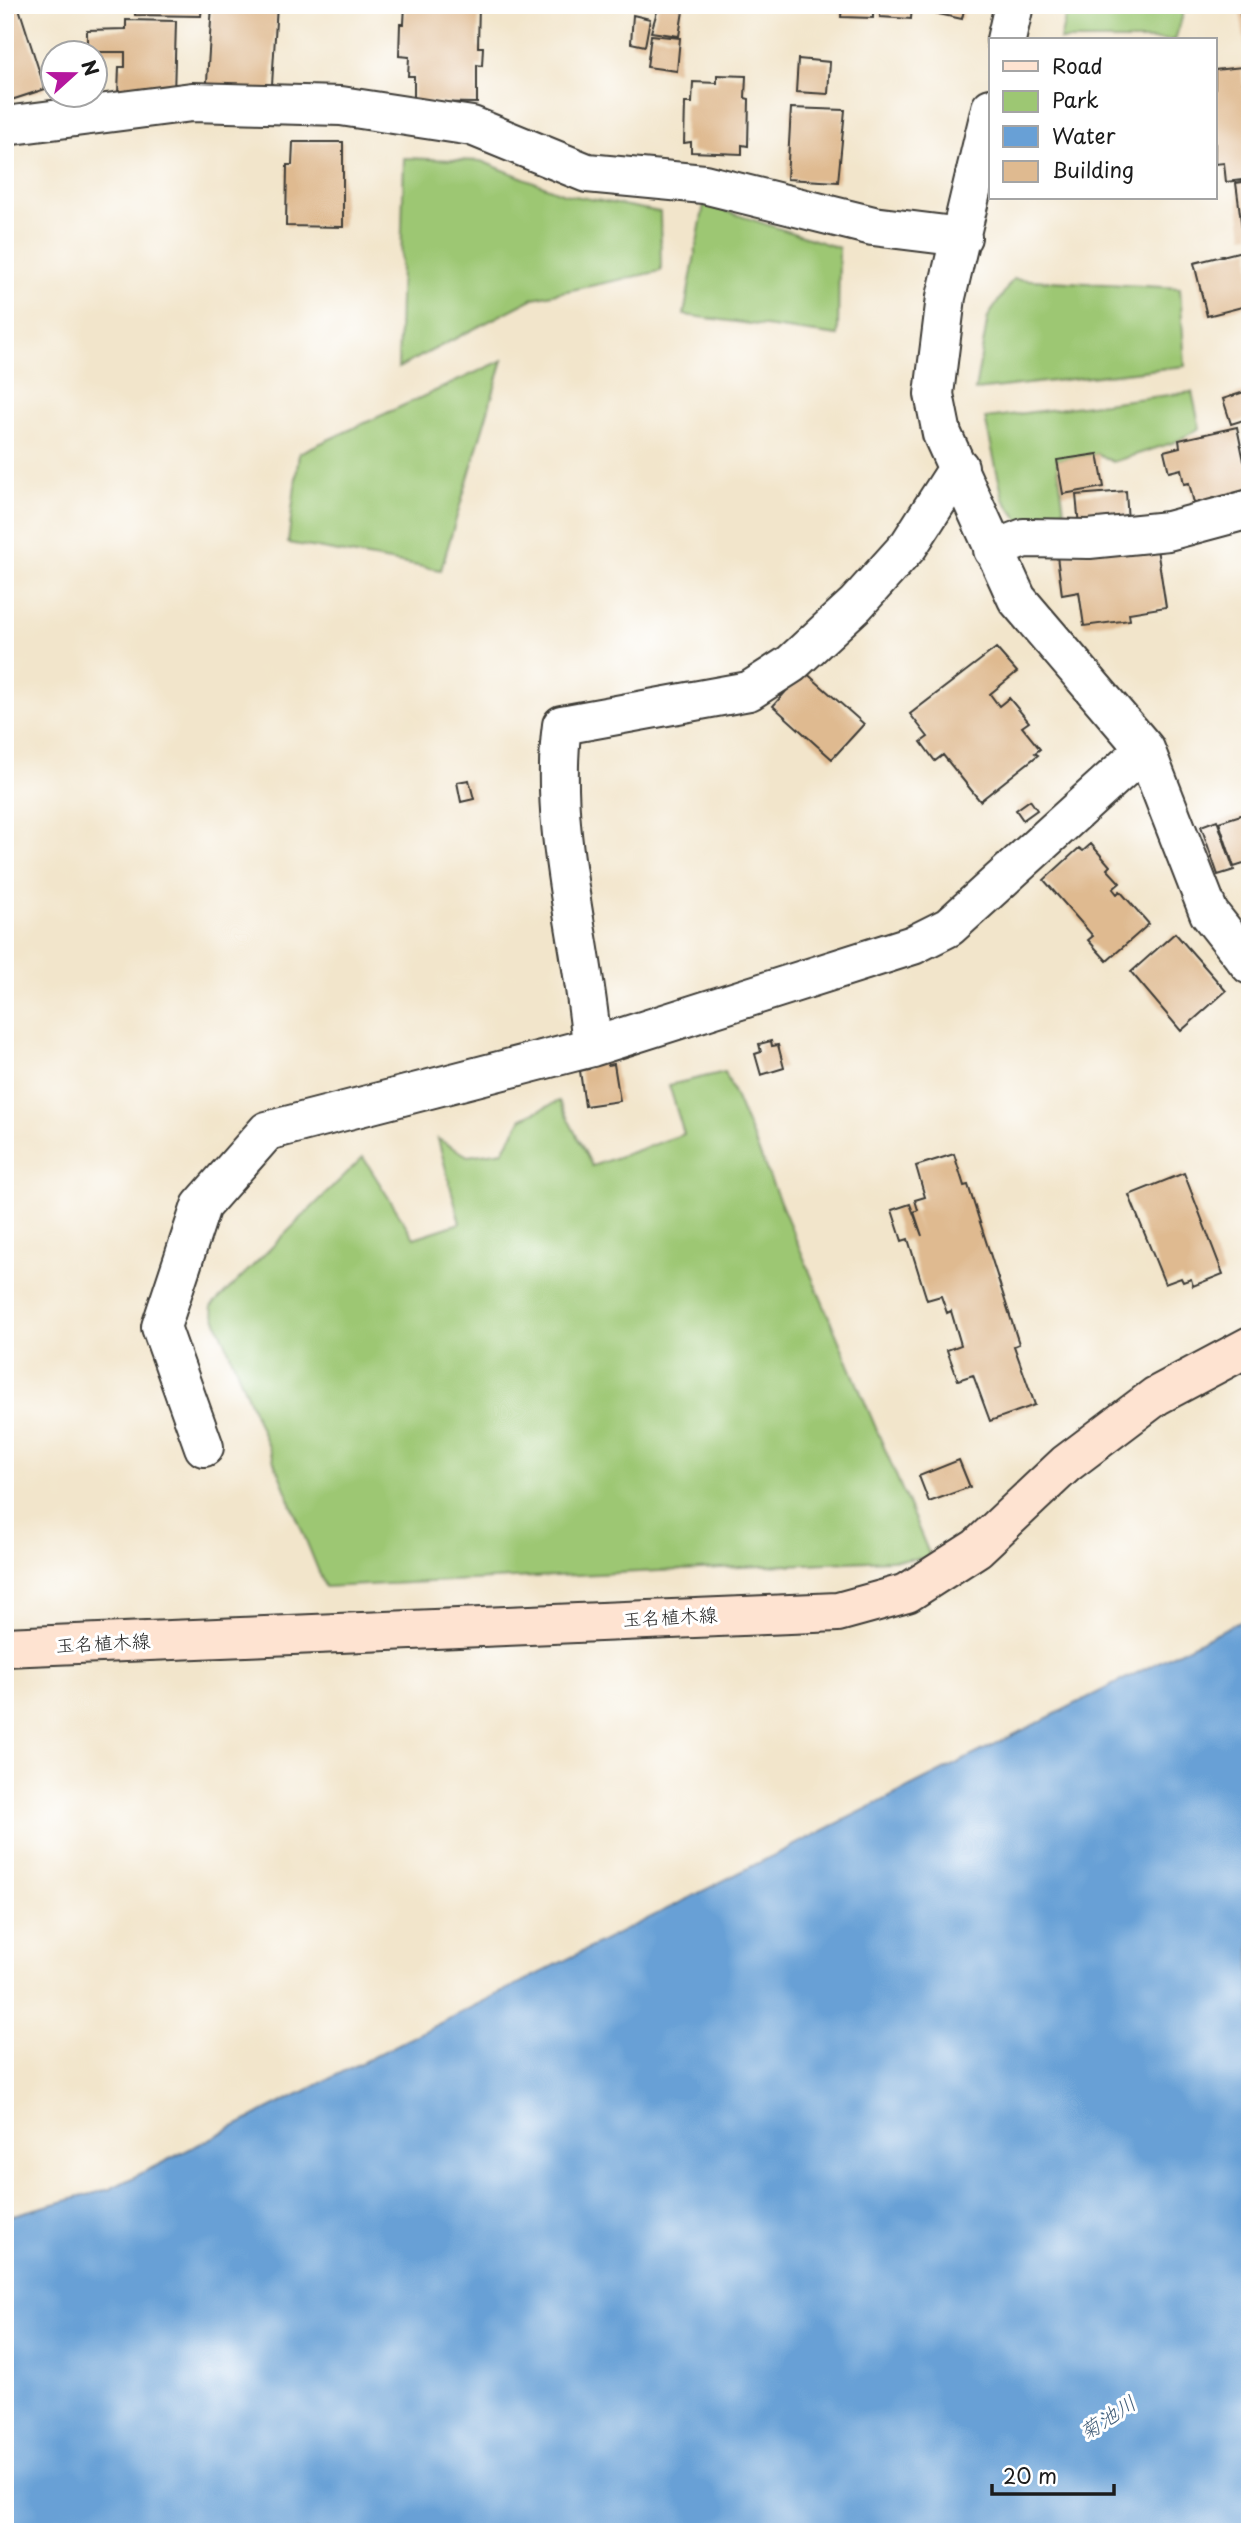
<svg xmlns="http://www.w3.org/2000/svg" width="1255" height="2537" font-family="'Playpen Sans','Klee One',sans-serif">
  <style>
    .green { fill: #9dc773; stroke: #5c7248; stroke-width: 2 }
    .water { fill: #68a0d6; stroke: #425e79; stroke-width: 2 }
    .building { fill: #dfba90 }
    .lines { fill: none; stroke-linecap: round; stroke-linejoin: round }
    .minor-casing { stroke: #3c3a36; stroke-width: 42 }
    .secondary-casing { stroke: #3c3a36; stroke-width: 42 }
    .minor { stroke: #fff; stroke-width: 38 }
    .secondary { stroke: #fee3d1; stroke-width: 38 }
    .labels { text-anchor: middle; stroke-width: 6; stroke-linejoin: round; paint-order: stroke }
    .street-label { font-size: 19px; fill: #1c1c1c; stroke: #fff }
    .water-label { font-size: 21px; font-style: italic; fill: #425e79; stroke: #fff }
  </style>
  <rect width="100%" height="100%" fill="#fff"/>
  <filter id="ink" filterUnits="userSpaceOnUse"><feTurbulence type="fractalNoise" baseFrequency=".0143" numOctaves="2"/><feDisplacementMap in="SourceGraphic" scale="14" xChannelSelector="R" yChannelSelector="G"/><feConvolveMatrix kernelMatrix="1 2 1 2 8 2 1 2 1" color-interpolation-filters="sRGB"/></filter>
  <filter id="wash" filterUnits="userSpaceOnUse"><feTurbulence type="fractalNoise" baseFrequency=".00686" numOctaves="4" result="noise"/><feDisplacementMap in="SourceGraphic" scale="28" xChannelSelector="R" yChannelSelector="G"/><feGaussianBlur stdDeviation="1.57" result="paint"/><feColorMatrix in="noise" values="0 0 0 0 0 0 0 0 0 0 0 0 0 0 0 0 0 1.4 0 .05"/><feComposite in="paint" operator="in"/></filter>
  <g filter="url(#wash)">
    <rect width="100%" height="100%" fill="#f2e5cb"/>
    <!-- green -->
    <path class="green" d="M1068 5H1186L1175 40H1060Z
      M404 158 481 161 564 194 660 212 661 271 534 298 398 368Z
      M704 204 839 248 838 336 684 315Z
      M1013 279 1180 288 1185 366 975 390 988 317Z
      M503 360 441 570 288 543 299 453Z
      M1192 392 1200 428 1175 442 1113 462 1098 454 1057 460 1065 518 1035 542 1003 498 985 418Z
      M725 1072 931 1558 325 1587 211 1307 363 1157 414 1238 460 1223 438 1139 468 1156 503 1151 522 1118 559 1101 592 1166 684 1134 669 1085Z"/>
    <!-- water -->
    <path class="water" d="M1250 1616V2532H5V2217L110 2189Z"/>
    <g id="blocks">
      <!-- building -->
      <path class="building" d="M5 5H18L45 89 5 102Z
        M135 5H202L201 16 135 15Z
        M212 5H277L271 101 206 97Z
        M405 5H479L478 47H483L482 66 477 65V103L414 102V76H408L409 57 399 56 400 24H404Z
        M659 5H684L679 36 651 32Z
        M807 5H840L839 11 807 9Z
        M842 5H873V18L841 17Z
        M880 5H912L911 19 880 17Z
        M936 5H965L962 19 934 13Z
        M1239 5H1250V53H1246Z
        M633 15 650 19 645 46 631 43Z
        M126 20 176 21 174 96 118 94 119 67H125V52H87V30L126 29Z
        M651 35 680 38 677 71 647 67Z
        M798 59 830 62 828 94 796 92Z
        M1242 67 1243 84 1250 83V179L1226 182 1224 163 1215 164V70Z
        M717 75 746 76 745 98 749 99 748 146 742 145V154L691 152V142L684 143 685 103H692L693 82 717 83Z
        M791 108 845 110 838 182 787 179Z
        M293 142H343V227L286 226 287 165H292Z
        M1250 181V235L1243 236 1236 183Z
        M1250 249V305L1207 316 1194 263Z
        M1247 391 1250 418 1231 424 1223 399Z
        M1237 427 1244 461 1250 460V496L1195 507 1189 483 1184 484 1181 469 1169 472 1164 451 1180 447 1179 440Z
        M1098 454 1104 487 1063 494 1057 460Z
        M1126 491 1128 522 1079 526 1076 495Z
        M1156 542 1166 607 1129 613 1130 620 1084 626 1079 592 1062 595 1057 556Z
        M996 648 1017 672 990 694 999 706 1009 698 1029 722 1022 727 1040 749 1035 753 1038 755 980 801 943 755 935 761 921 742 928 737 910 714Z
        M804 671 864 724 832 759 773 706Z
        M469 780 474 799 461 802 457 782Z
        M1030 800 1037 810 1023 820 1016 810Z
        M1250 812V862L1234 867 1219 822Z
        M1217 820 1234 870 1218 875 1201 826Z
        M1091 844 1110 866 1107 869 1120 883 1113 889 1117 894 1120 891 1149 924 1107 961 1088 940 1093 936 1044 880 1079 848 1083 851Z
        M1175 933 1226 991 1181 1031 1131 972Z
        M771 1041 772 1046 778 1045 784 1068 761 1075 755 1054 761 1052 759 1044Z
        M607 1056 608 1065 614 1064 620 1101 585 1106 580 1071 589 1069 587 1060Z
        M954 1154 964 1186 968 1185 1019 1344 1014 1346 1035 1405 990 1421 973 1375 958 1380 947 1350 961 1345 951 1311 947 1313 941 1296 927 1300 908 1239 902 1241 892 1210 910 1204 922 1236 914 1212 918 1210 915 1200 925 1197 916 1166Z
        M1184 1173 1223 1274 1193 1286 1191 1279 1183 1282 1181 1278 1165 1284 1129 1195Z
        M959 1460 970 1487 929 1502 919 1476Z"/>
    </g>
  </g>
  <g filter="url(#ink)">
    <use href="#blocks" fill-opacity="0" stroke="#3c3a36" stroke-width="2"/>
    <g class="lines">
      <!-- minor casing -->
      <g class="minor-casing">
        <path id="minor" d="M1006 40 1014 5
          M991 108 946 297 934 394 942 434 1017 599 1145 749 1209 913 1250 965
          M5 126 192 102 341 106 472 126 587 173 704 184 873 226 962 237
          M993 550 1024 538 1089 539 1168 531 1250 509
          M592 1047 913 945 949 927 1145 749
          M204 1447 161 1327 201 1206 267 1131 592 1047C584 943 548 830 562 725L749 691 791 664 856 604 909 545 959 467"/>
      </g>
      <!-- secondary casing -->
      <g class="secondary-casing">
        <path id="secondary" d="M5 1647 838 1612 907 1593 977 1548 1066 1464 1156 1396 1250 1346"/>
      </g>
      <!-- minor -->
      <use href="#minor" class="minor"/>
      <!-- secondary -->
      <use href="#secondary" class="secondary"/>
    </g>
  </g>
  <g class="labels">
    <!-- street labels -->
    <g class="street-label">
      <text transform="translate(670 1617) rotate(-3)" y="7">玉名植木線</text>
      <text transform="translate(103 1643) rotate(-3)" y="7">玉名植木線</text>
    </g>
    <!-- water labels -->
    <g class="water-label">
      <text transform="translate(1108 2418) rotate(-33)" y="7">菊池川</text>
    </g>
  </g>
  <!-- margin -->
  <rect width="1255" height="2537" fill="none" stroke="#fff" stroke-width="28"/>
  <!-- legend -->
  <rect x="989" y="38" width="228" height="161" fill="#ffffff" stroke="#a4a4a4" stroke-width="2"/>
  <rect x="1003" y="61" width="35" height="10" fill="#fee3d1" stroke="#a4a4a4" stroke-width="2"/>
  <text x="1052" y="74" font-size="21" fill="#1c1c1c">Road</text>
  <rect x="1003" y="91" width="35" height="21" fill="#9dc773" stroke="#a4a4a4" stroke-width="2"/>
  <text x="1052" y="108" font-size="21" fill="#1c1c1c">Park</text>
  <rect x="1003" y="126" width="35" height="21" fill="#68a0d6" stroke="#a4a4a4" stroke-width="2"/>
  <text x="1052" y="144" font-size="21" fill="#1c1c1c">Water</text>
  <rect x="1003" y="161" width="35" height="21" fill="#dfba90" stroke="#a4a4a4" stroke-width="2"/>
  <text x="1052" y="178" font-size="21" fill="#1c1c1c">Building</text>
  <!-- north arrow -->
  <g transform="translate(74 74) rotate(69)"><circle r="33" fill="#ffffff" stroke="#a4a4a4" stroke-width="2"/>
  <path d="M0-5L12 26L0 18L-12 26Z" fill="#b5179e"/>
  <text y="-10" font-size="19" font-weight="bold" text-anchor="middle" fill="#1c1c1c">N</text>
  </g>
  <!-- scale -->
  <path d="M992 2484v10h122v-10" fill="none" stroke="#1c1c1c" stroke-width="3.5"/>
  <text x="1003" y="2484" font-size="21" fill="#1c1c1c" stroke="#ffffff" stroke-width="5" paint-order="stroke">20 m</text>
</svg>
